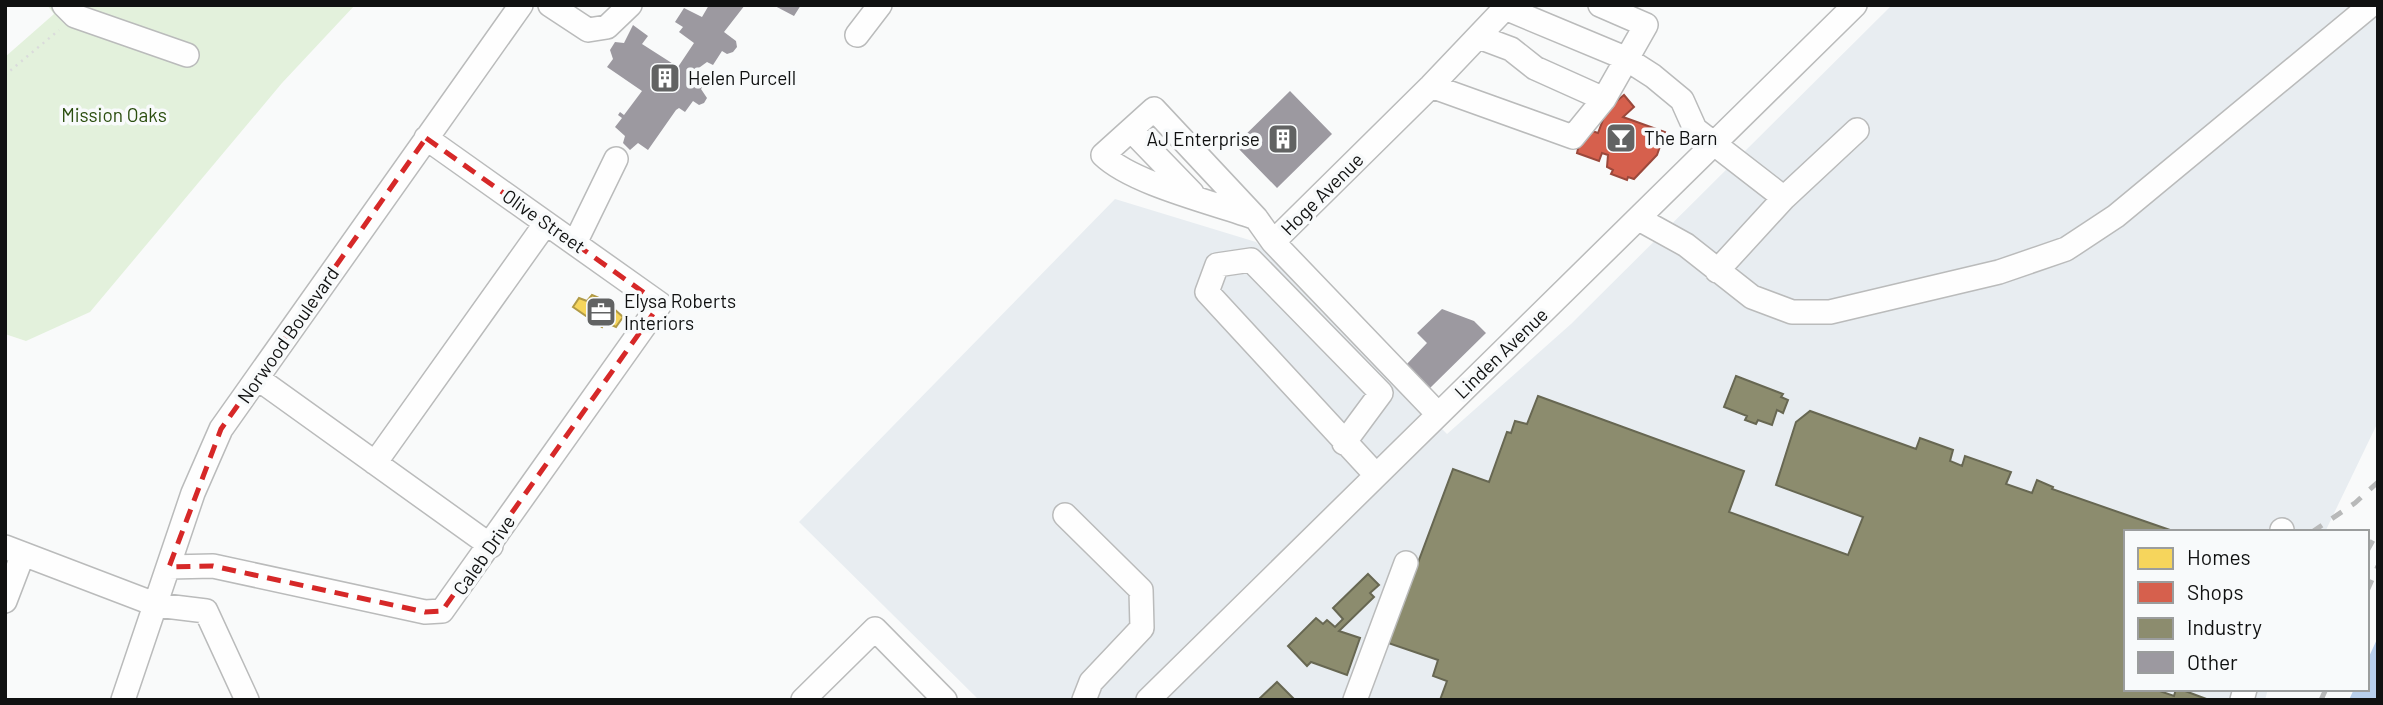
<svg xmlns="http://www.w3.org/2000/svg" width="2383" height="705" font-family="Barlow,sans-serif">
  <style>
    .built { fill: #e8edf1 }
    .green { fill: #e3f1dc }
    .water { fill: #b8cfec }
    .homes { fill: #f6d55c; stroke: #b19a46; stroke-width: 2 }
    .shops { fill: #d6604d; stroke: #9b483b; stroke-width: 2 }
    .industry { fill: #8c8c6e; stroke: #676752; stroke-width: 2 }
    .building { fill: #9c99a0 }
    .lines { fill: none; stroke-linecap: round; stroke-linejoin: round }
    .minor-casing { stroke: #babbbb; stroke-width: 26 }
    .path { stroke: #dadbdb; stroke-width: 2.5; stroke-dasharray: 2 5; stroke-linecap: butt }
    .minor { stroke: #fefefe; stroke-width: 23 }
    .rail { stroke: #b8b9b9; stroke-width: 5; stroke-dasharray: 12 12; stroke-linecap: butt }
    .marked { fill: none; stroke: #d62828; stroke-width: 5; stroke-dasharray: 14 9; stroke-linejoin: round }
    .labels { text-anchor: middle; stroke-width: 7; stroke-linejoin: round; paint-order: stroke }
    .poi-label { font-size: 19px; fill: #101111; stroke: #f8fafb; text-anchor: start }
    .park-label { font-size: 19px; fill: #2b4e0f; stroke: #f8fafb }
    .street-label { font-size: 19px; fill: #101111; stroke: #f8fafb }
  </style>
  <rect width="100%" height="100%" fill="#f9fafa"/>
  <!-- built -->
  <path class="built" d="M1892 5H2378V422L2325 532H2126V689H2268L2265 700H979L799 522 1115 199 1256 242 1447 434 1571 324Z"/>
  <!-- green -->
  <path class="green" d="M47 5H355L282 83 90 312 26 341 5 334V57L54 14Z"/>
  <!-- water -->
  <path class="water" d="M2378 637V700H2349L2354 689H2367V661Z"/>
  <!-- homes -->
  <path class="homes" d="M592 295 604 300 623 317 616 327 605 322 602 327 573 307 579 298 587 301Z"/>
  <!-- shops -->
  <path class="shops" d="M1624 95 1634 107 1623 117 1665 132 1657 155 1634 179 1628 177 1627 180 1611 174 1613 170 1607 167 1608 155 1602 153 1599 161 1577 153 1583 128 1598 133 1607 109Z"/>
  <!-- industry -->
  <path class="industry" d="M1736 376 1783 394 1781 397 1788 400 1783 413 1777 410 1772 425 1758 420 1756 424 1745 420 1747 416 1724 407Z
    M1538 396 1744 471 1729 512 1848 555 1863 517 1776 485 1796 422 1810 411 1916 449 1920 438 1953 450 1950 461 1962 466 1965 456 2011 472 2006 484 2032 493 2037 480 2053 487 2052 489 2170 530 2126 532V689H2154L2174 696 2176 689H2180L2209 700H1440L1447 681 1433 676 1438 660 1388 643 1453 469 1489 482 1507 432 1511 433 1515 421 1527 424Z
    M1368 574 1379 585 1370 593 1374 597 1339 631 1360 638 1347 675 1311 662 1307 666 1288 646 1316 618 1323 624 1327 620 1335 627 1343 619 1333 608Z
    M1277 682 1295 700H1258Z"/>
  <!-- building -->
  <path class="building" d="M709 5H745L724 32 736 41 737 47 733 52 727 54 722 51 713 65 707 62 696 70 708 79 701 89 707 98 704 103 699 105 693 101 685 112 679 108 676 110 648 150 638 143 630 150 623 143 625 136 615 127 622 118 618 115 620 112 624 115 642 91 607 67 613 59 610 50 615 42 624 43 633 25 648 36 642 44 678 67 694 43 679 32 683 27 675 22 684 8 702 17Z
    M773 5H801L794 16Z
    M1290 91 1332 134 1277 188 1235 145Z
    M1442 309 1474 321 1486 333 1430 388 1406 365 1427 343 1417 333Z"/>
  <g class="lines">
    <!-- minor casing -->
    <g class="minor-casing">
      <path id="minor" d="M64 5 75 16 187 55
        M550 5 588 30 607 27 630 5
        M1505 8 1625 58 1653 76 1682 100 1695 129 1784 198
        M857 35 880 5
        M1479 37 1511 49 1535 68 1604 99
        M1431 86 1573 137 1604 99 1646 25 1600 5
        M1131 130 1192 193
        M1256 218C1215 203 1133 184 1103 155L1154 109 1256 218 1273 242
        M1639 219 1686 245 1752 297 1792 312H1830L1999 272 2066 249 2116 216 2371 5
        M575 243 616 159
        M1717 271 1784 198 1857 130
        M257 378 491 546
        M1438 414 1273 242 1431 86 1508 5
        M1344 443 1381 393 1251 260 1217 265 1207 292 1376 475
        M375 463 546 223
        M1065 515 1141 590 1142 628 1091 682 1084 700
        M2282 530V532
        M5 547 157 605 206 611 247 700
        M169 567 213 566 425 612 442 611 660 304 426 138
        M5 601 23 554
        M123 700 193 493 221 429 521 5
        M803 700 875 629 945 700
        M1148 700 1855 5
        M1355 700 1406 563
        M2242 700 2245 689"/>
    </g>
    <!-- path -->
    <path class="path" d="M5 75 59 30"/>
    <!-- minor -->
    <use href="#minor" class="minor"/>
    <!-- rail -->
    <path class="rail" d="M2312 532 2355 503 2378 482
      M2367 551 2378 531
      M2367 591 2378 566
      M2321 700 2326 689"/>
  </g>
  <!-- marked area -->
  <path class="marked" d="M426 138 660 304 442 611 425 612 213 566 169 567 221 429Z"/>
  <!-- icons -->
  <defs>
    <g id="building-square" transform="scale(1.575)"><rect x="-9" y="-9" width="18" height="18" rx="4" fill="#626363" stroke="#f8fafb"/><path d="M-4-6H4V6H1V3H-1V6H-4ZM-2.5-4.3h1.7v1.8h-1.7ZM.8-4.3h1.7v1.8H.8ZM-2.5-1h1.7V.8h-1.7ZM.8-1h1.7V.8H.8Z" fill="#fff"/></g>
    <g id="bar-square" transform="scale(1.575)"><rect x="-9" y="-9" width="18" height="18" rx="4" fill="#626363" stroke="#f8fafb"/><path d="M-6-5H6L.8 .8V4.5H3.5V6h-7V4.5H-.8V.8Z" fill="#fff"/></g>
    <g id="office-square" transform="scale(1.575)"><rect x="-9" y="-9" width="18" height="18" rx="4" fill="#626363" stroke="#f8fafb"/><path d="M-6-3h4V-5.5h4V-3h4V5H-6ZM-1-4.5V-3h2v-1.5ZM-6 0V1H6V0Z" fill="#fff"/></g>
  </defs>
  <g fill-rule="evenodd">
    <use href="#building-square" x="665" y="78"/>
    <use href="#bar-square" x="1621" y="138"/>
    <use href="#building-square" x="1283" y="139"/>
    <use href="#office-square" x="601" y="312"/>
  </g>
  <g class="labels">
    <!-- poi labels -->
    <g class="poi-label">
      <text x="688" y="85">Helen Purcell</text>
      <text x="1644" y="145">The Barn</text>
      <text x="1260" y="146" text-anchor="end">AJ Enterprise</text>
      <text x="624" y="308">Elysa Roberts<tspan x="624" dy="22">Interiors</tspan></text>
    </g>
    <!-- park labels -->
    <g class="park-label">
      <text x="114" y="122">Mission Oaks</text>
    </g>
    <!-- street labels -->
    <g class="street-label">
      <text transform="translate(1322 194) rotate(-45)" y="7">Hoge Avenue</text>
      <text transform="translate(544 221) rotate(35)" y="7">Olive Street</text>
      <text transform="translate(288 335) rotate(-55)" y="7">Norwood Boulevard</text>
      <text transform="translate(1501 353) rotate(-44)" y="7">Linden Avenue</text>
      <text transform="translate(484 555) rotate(-55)" y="7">Caleb Drive</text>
    </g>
  </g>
  <!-- border -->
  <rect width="2383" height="705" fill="none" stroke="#101111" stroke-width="14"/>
  <!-- legend -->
  <rect x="2124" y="530" width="245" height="161" fill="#f8fafb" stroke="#9b9d9d" stroke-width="2"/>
  <rect x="2138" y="548" width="35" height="21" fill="#f6d55c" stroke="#9b9d9d" stroke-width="2"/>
  <text x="2187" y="565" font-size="21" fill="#101111">Homes</text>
  <rect x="2138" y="582" width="35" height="21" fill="#d6604d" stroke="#9b9d9d" stroke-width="2"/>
  <text x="2187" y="600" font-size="21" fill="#101111">Shops</text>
  <rect x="2138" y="618" width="35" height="21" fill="#8c8c6e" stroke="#9b9d9d" stroke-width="2"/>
  <text x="2187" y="635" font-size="21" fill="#101111">Industry</text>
  <rect x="2138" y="652" width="35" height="21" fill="#9c99a0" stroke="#9b9d9d" stroke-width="2"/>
  <text x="2187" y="670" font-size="21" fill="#101111">Other</text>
</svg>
